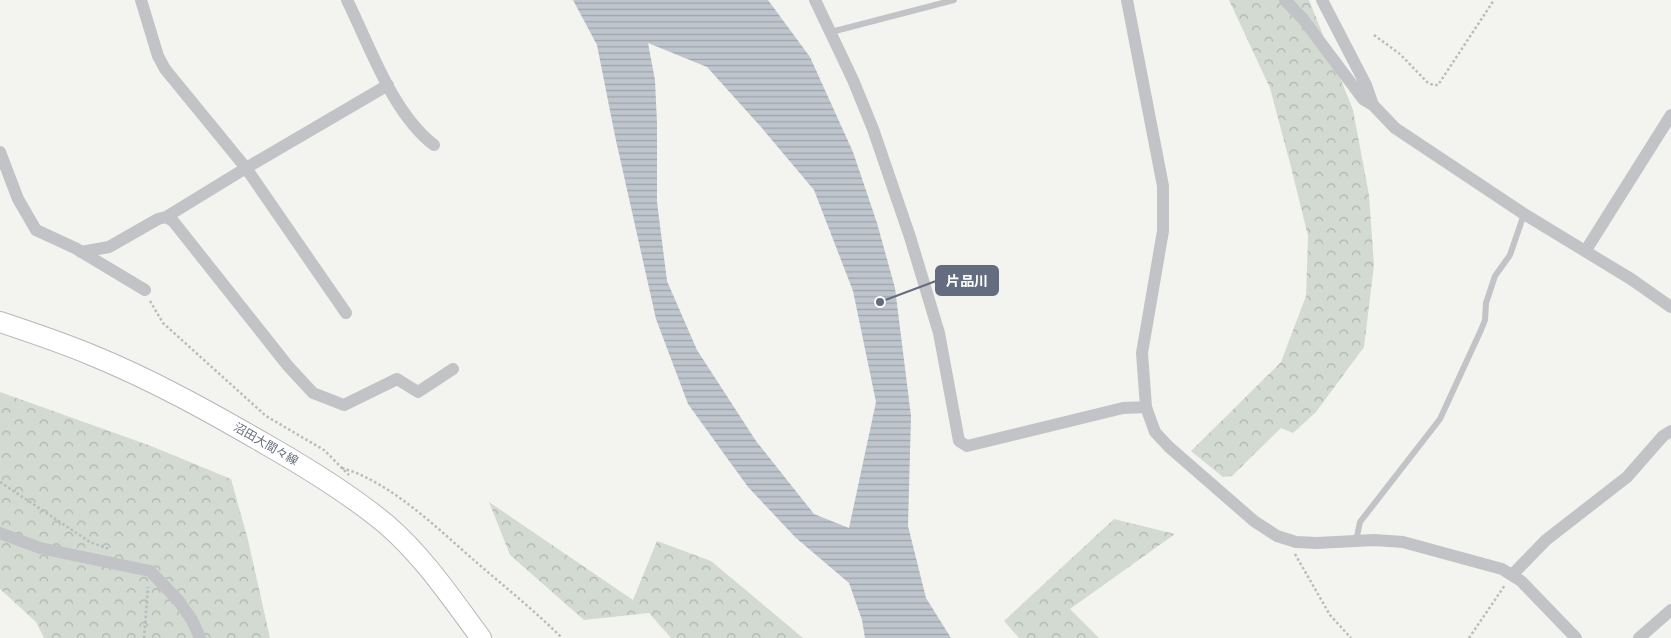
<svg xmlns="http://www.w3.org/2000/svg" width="1671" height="638" font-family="'Public Sans','Noto Sans JP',sans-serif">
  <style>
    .forest { fill: url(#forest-crowns) }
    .water { fill: url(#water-rules); fill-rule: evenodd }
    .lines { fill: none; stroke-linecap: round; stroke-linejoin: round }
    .primary-casing { stroke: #b4b6ba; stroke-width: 22 }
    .path { stroke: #babbbe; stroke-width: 2.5; stroke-dasharray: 2.5 2.5; stroke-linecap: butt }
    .lane { stroke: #c1c3c7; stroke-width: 6 }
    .street { stroke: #c1c3c7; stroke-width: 12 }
    .primary { stroke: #fff; stroke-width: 20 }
    .labels { text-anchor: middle; stroke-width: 5; stroke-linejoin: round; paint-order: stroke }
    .street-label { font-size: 12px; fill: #636d7f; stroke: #fff }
    .leader { fill: none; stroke: #636d7f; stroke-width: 2 }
    .callout-dot { fill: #636d7f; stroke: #fff; stroke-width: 2 }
    .callout { fill: #636d7f; stroke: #636d7f; stroke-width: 2 }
    .callout-label { font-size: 14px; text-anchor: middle; font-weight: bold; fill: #fff }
  </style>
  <defs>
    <pattern id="forest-crowns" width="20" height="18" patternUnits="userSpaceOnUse" patternTransform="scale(1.25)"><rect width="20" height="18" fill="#d2dad1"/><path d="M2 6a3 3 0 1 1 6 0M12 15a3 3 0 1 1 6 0" fill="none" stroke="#aeb5af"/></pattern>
    <pattern id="water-rules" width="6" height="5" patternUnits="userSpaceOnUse" patternTransform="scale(1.25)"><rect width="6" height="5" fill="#bec5cc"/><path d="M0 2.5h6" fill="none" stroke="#9ea4ab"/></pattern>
  </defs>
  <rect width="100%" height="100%" fill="#f3f4ef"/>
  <!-- forest -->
  <path class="forest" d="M1229 0H1309L1353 110 1369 195 1374 265 1364 347 1316 412 1293 433 1281 428 1232 476 1223 477 1191 451 1281 362 1306 296 1308 236 1290 163 1270 88Z
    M0 392 151 446 231 479 248 540 270 638H44L36 622 0 589Z
    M489 502 633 600 657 541 711 561 803 638H671L649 613 584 620 510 555Z
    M1114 519 1175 534 1070 609 1099 638H1019L1004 621Z"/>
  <!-- water -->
  <path class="water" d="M573 0H768L810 57 853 152 877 223 895 288 911 416 908 526 926 598 951 638H865L862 620 849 583 796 538 748 487 688 404 656 319 615 136 597 45ZM648 43 707 67 761 127 814 190 853 291 876 402 849 528 814 514 756 441 697 350 667 281 657 202V123L655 80Z"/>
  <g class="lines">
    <!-- primary casing -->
    <g class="primary-casing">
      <path id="primary" d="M0 322C30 332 60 342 89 354 151 379 210 412 267 445 309 469 350 494 387 525 424 557 452 599 481 638"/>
    </g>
    <!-- path -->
    <path class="path" d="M1374 35 1400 54 1427 82 1433 85H1438L1494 0
      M150 301 163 323 266 416 324 450 349 475
      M342 468C391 482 438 529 476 562 505 587 535 611 562 638
      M0 482 90 542 109 549
      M1295 554 1330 615 1351 638
      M144 638 148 587
      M1469 638 1505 585"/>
    <!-- lane -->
    <path class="lane" d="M831 32 954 0
      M1356 541 1360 522 1440 419 1481 330 1485 320 1486 303 1495 276 1510 255 1524 214"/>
    <!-- street -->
    <path class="street" d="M141 0 158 56 165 69 246 168 346 313
      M347 0C370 46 392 113 434 145
      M815 0 853 80 873 129 910 237 939 333 959 441 967 446 1123 408 1146 407
      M1127 0 1163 186V231L1142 353 1146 407 1155 432 1169 447 1254 521 1277 536 1296 542 1317 543 1374 540 1403 542 1502 569 1521 581 1576 638
      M1285 0 1303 19 1363 99 1373 105
      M1322 0 1366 85 1373 105 1395 128 1524 214 1631 279 1671 307
      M0 152 18 199 36 230 75 248 145 290
      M166 217 246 168 388 85
      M1586 250 1671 115
      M81 252 109 247 158 219 166 217 173 221 288 366 313 393 344 405 397 379 418 392 453 369
      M0 533 40 548 150 571 178 600 192 620 200 638
      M1513 574 1546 540 1627 477 1663 436 1671 431
      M1639 638 1671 610"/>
    <!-- primary -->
    <use href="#primary" class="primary"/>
  </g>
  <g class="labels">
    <!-- street labels -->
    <g class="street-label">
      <text transform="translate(266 444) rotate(30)" y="4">沼田大間々線</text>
    </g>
  </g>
  <!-- callouts -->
  <path class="leader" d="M880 302L936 281"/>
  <circle class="callout-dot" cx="880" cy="302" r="5"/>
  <rect class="callout" x="936" y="266" width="62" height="29" rx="5"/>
  <g class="callout-label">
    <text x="967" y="286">片品川</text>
  </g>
</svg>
